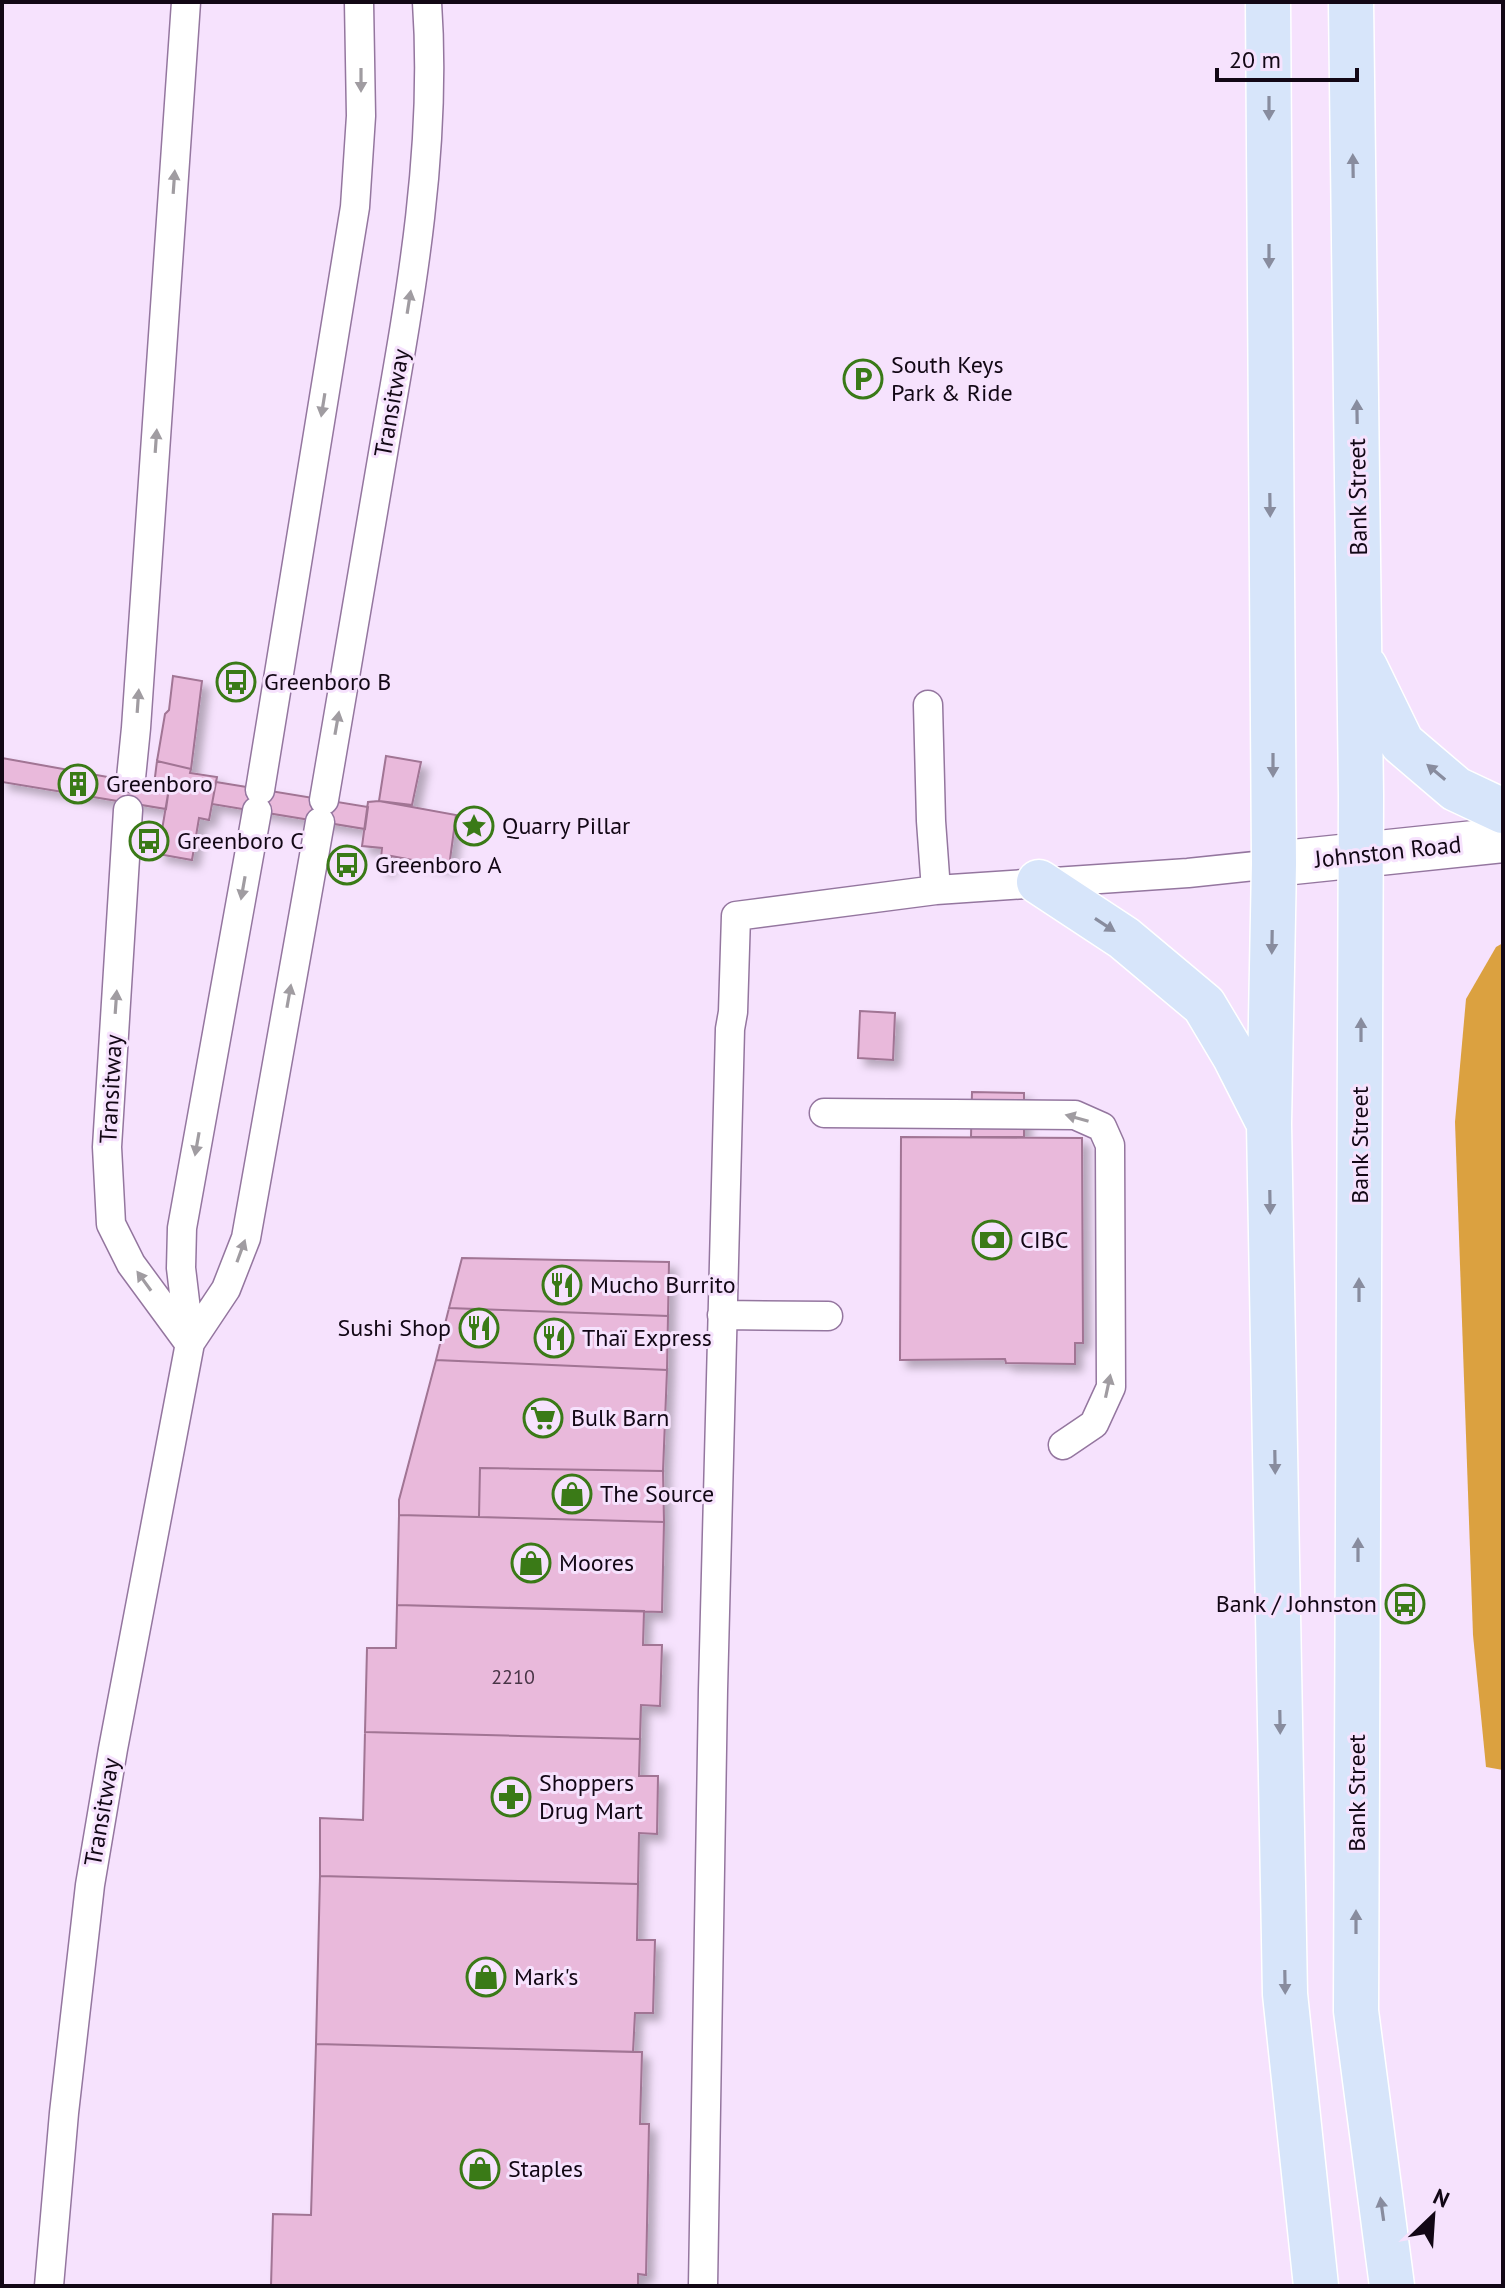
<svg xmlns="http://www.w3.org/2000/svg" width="1505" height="2288" font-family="'PT Sans',sans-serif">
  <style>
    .forest { fill: #dba140 }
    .building { fill: #e9b9db; stroke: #a17494; stroke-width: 2; filter: url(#shadow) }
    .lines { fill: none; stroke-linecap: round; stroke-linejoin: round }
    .lane-casing { stroke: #94769f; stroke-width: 31 }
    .secondary-casing { stroke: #94769f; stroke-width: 47 }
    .primary-casing { stroke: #fff; stroke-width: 47 }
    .lane { stroke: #fff; stroke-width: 28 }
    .secondary { stroke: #fff; stroke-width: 44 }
    .primary { stroke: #d7e5fa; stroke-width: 44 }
    .oneway { fill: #a09ca1 }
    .oneway2 { fill: #888c9e }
    .labels { text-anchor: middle; stroke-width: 6; stroke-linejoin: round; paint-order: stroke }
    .number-label { font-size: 20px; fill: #483446 }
    .poi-label { font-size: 24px; fill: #120715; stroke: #f6e2fd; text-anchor: start }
    .street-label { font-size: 24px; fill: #120715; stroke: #f6e2fd }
  </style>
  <defs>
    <filter id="shadow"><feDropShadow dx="7" dy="7" stdDeviation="4" flood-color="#0004"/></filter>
  </defs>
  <rect width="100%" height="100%" fill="#f6e2fd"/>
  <!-- forest -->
  <path class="forest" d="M1503 943V1770L1486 1767 1473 1635 1455 1122 1466 999 1496 947Z"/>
  <!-- building -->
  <path class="building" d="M173 676 202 681 191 769 157 761 165 714 169 710Z
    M386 756 421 762 412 805 379 801Z
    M2 758 169 788 166 809 2 782Z
    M157 761 191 769 190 773 217 777 209 820 199 818 192 860 158 854 169 788 154 785Z
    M216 782 368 807 365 829 212 804Z
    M379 801 456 815 449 867 391 856 388 869 380 868 382 848 362 846 368 802Z
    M860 1011 895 1013 893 1060 858 1058Z
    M972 1092 1024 1093V1137H971Z
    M901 1137 1082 1138 1083 1343H1075V1364L1006 1363 1005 1359 900 1360Z
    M462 1258 669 1262 668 1316 449 1308Z
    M449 1308 668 1316 667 1370 436 1360Z
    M436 1360 667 1370 663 1471 480 1468 479 1517 399 1515V1500Z
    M480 1468 663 1471 664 1522 479 1517Z
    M399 1515 664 1522 662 1612 397 1605Z
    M397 1605 644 1611 643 1645H662L660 1706 641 1705 640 1739 365 1732 367 1648H396Z
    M365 1732 640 1739 639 1776H658L657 1834 639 1833 638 1884 320 1876V1818L363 1820Z
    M320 1876 638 1884 637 1940H655L653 2013H635L633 2052 316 2044Z
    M316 2044 642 2052 640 2124H649L646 2275 638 2274V2286H271L273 2214 311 2215Z"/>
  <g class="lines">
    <!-- lane casing -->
    <g class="lane-casing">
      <path id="lane" d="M928 705 931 821 936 890
        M131 778 136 728 186 2
        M260 790 355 207 361 116 359 2
        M324 800C345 677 366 553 387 430 412 288 437 146 427 2
        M128 810 107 1147 111 1224 131 1264 189 1343
        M824 1113 1075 1115 1102 1127 1110 1145 1111 1387 1094 1424 1063 1445
        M722 1315 828 1316
        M190 1343 226 1289 246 1238 320 822
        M49 2286 64 2113 90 1885 113 1749 190 1343 181 1268 182 1228 257 811
        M703 2286 713 1690 730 1029 733 1012 736 916 936 890 1188 873 1274 864"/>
    </g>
    <!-- secondary casing -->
    <g class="secondary-casing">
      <path id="secondary" d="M1274 864 1503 840"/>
    </g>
    <!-- primary casing -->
    <g class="primary-casing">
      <path id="primary" d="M1268 2 1274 864 1269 1124 1285 1994 1316 2286
        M1351 2 1361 796 1356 2011 1392 2286
        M1365 667 1402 743 1456 789 1503 811
        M1039 882 1124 938 1204 1005 1235 1057 1266 1118"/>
    </g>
    <!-- lane -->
    <use href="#lane" class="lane"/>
    <!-- secondary -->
    <use href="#secondary" class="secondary"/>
    <!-- primary -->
    <use href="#primary" class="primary"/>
  </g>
  <!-- one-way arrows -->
  <defs><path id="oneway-solid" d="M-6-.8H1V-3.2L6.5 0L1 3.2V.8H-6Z" transform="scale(2)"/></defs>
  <g class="oneway">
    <use href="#oneway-solid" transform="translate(361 80) rotate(90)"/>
    <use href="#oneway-solid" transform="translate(174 182) rotate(-86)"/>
    <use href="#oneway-solid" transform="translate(409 302) rotate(-81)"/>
    <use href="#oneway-solid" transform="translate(323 405) rotate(99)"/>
    <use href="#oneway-solid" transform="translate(156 441) rotate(-86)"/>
    <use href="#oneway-solid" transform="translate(138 701) rotate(-86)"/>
    <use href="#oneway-solid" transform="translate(337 723) rotate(-80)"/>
    <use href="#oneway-solid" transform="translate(243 888) rotate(100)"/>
    <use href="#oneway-solid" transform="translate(289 996) rotate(-80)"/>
    <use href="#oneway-solid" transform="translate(116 1002) rotate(-86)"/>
    <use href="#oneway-solid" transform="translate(1077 1118) rotate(-164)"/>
    <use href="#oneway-solid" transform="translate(197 1144) rotate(100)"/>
    <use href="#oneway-solid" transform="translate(241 1251) rotate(-70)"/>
    <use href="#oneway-solid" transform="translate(144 1281) rotate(-126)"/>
    <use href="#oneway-solid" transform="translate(1108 1386) rotate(-78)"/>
  </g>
  <g class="oneway2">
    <use href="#oneway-solid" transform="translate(1269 108) rotate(90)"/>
    <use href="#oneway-solid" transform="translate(1353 166) rotate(-91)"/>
    <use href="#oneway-solid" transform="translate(1269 256) rotate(90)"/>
    <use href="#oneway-solid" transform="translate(1357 412) rotate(-91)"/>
    <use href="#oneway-solid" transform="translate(1270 505) rotate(89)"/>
    <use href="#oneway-solid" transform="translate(1273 765) rotate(90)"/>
    <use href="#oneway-solid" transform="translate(1436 772) rotate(-140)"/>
    <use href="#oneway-solid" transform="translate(1105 925) rotate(33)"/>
    <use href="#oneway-solid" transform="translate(1272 942) rotate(91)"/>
    <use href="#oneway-solid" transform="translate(1361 1030) rotate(-90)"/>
    <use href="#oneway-solid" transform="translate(1270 1202) rotate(89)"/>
    <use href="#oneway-solid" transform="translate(1359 1290) rotate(-90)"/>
    <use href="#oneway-solid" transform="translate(1275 1462) rotate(89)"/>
    <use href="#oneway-solid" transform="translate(1358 1550) rotate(-90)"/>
    <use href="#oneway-solid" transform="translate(1280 1722) rotate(89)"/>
    <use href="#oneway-solid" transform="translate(1356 1922) rotate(-90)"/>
    <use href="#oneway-solid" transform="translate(1285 1982) rotate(89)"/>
    <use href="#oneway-solid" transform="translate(1382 2209) rotate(-98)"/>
  </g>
  <!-- icons -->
  <defs>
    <g id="parking-ring" transform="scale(2)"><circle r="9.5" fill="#f6e2fd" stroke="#3a7a17" stroke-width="1.5"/><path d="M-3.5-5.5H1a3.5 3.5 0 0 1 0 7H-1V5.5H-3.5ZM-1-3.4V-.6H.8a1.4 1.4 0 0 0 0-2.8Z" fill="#3a7a17"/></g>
    <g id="bus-ring" transform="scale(2)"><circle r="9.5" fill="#f6e2fd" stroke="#3a7a17" stroke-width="1.5"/><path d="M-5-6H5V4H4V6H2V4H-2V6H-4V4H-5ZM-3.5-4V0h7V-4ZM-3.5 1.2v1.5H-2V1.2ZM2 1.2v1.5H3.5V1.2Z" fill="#3a7a17"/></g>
    <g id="building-ring" transform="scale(2)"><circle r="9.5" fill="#f6e2fd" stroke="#3a7a17" stroke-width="1.5"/><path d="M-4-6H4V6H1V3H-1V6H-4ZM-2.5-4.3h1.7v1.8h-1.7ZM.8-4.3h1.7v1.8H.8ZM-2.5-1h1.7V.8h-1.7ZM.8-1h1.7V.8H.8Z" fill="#3a7a17"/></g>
    <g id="sight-ring" transform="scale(2)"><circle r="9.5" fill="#f6e2fd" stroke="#3a7a17" stroke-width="1.5"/><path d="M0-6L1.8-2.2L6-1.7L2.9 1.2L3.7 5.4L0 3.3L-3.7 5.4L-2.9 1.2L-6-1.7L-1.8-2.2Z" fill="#3a7a17"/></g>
    <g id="bank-ring" transform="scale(2)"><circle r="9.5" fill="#f6e2fd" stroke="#3a7a17" stroke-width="1.5"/><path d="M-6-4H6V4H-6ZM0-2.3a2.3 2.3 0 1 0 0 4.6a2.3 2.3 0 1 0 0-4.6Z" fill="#3a7a17"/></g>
    <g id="restaurant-ring" transform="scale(2)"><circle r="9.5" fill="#f6e2fd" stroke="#3a7a17" stroke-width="1.5"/><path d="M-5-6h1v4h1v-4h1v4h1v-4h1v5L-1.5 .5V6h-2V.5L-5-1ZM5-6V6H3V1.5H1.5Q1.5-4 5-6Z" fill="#3a7a17"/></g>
    <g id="supermarket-ring" transform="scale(2)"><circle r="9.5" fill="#f6e2fd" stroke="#3a7a17" stroke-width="1.5"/><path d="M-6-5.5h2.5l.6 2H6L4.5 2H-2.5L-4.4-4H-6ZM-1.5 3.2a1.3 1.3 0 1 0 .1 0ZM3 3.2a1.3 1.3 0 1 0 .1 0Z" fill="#3a7a17"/></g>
    <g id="shop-ring" transform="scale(2)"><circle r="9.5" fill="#f6e2fd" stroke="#3a7a17" stroke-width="1.5"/><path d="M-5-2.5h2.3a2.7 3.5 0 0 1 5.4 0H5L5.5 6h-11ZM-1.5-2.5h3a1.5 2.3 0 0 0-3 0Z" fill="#3a7a17"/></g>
    <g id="pharmacy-ring" transform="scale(2)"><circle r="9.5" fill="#f6e2fd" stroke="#3a7a17" stroke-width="1.5"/><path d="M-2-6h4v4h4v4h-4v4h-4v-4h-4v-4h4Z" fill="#3a7a17"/></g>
  </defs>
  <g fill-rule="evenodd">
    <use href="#parking-ring" x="863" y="379"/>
    <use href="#bus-ring" x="236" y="682"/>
    <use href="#building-ring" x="78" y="784"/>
    <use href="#sight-ring" x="474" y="826"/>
    <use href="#bus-ring" x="149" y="841"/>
    <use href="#bus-ring" x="347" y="865"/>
    <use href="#bank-ring" x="992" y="1240"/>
    <use href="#restaurant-ring" x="562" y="1285"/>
    <use href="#restaurant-ring" x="479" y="1328"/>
    <use href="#restaurant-ring" x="554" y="1338"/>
    <use href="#supermarket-ring" x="543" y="1418"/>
    <use href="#shop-ring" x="572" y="1494"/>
    <use href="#shop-ring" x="531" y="1563"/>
    <use href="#bus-ring" x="1405" y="1604"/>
    <use href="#pharmacy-ring" x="511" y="1797"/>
    <use href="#shop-ring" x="486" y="1977"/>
    <use href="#shop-ring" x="480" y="2169"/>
  </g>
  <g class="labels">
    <!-- number labels -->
    <g class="number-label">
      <text x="513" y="1684">2210</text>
    </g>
    <!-- poi labels -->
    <g class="poi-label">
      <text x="891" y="373">South Keys<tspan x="891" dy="28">Park &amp; Ride</tspan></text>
      <text x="264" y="690">Greenboro B</text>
      <text x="106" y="792">Greenboro</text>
      <text x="502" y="834">Quarry Pillar</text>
      <text x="177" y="849">Greenboro C</text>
      <text x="375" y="873">Greenboro A</text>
      <text x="1020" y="1248">CIBC</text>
      <text x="590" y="1293">Mucho Burrito</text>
      <text x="451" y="1336" text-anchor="end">Sushi Shop</text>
      <text x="582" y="1346">Thaï Express</text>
      <text x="571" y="1426">Bulk Barn</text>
      <text x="600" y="1502">The Source</text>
      <text x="559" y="1571">Moores</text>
      <text x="1377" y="1612" text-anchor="end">Bank / Johnston</text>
      <text x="539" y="1791">Shoppers<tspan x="539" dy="28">Drug Mart</tspan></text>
      <text x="514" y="1985">Mark's</text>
      <text x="508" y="2177">Staples</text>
    </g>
    <!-- street labels -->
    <g class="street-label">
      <text transform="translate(392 403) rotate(-80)" y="8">Transitway</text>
      <text transform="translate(1358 497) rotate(-91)" y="8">Bank Street</text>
      <text transform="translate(1388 852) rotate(-6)" y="8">Johnston Road</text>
      <text transform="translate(111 1089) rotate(-87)" y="8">Transitway</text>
      <text transform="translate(1360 1145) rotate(-90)" y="8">Bank Street</text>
      <text transform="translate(1357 1793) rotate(-90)" y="8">Bank Street</text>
      <text transform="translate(102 1812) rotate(-80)" y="8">Transitway</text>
    </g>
  </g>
  <!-- border -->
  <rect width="1505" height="2288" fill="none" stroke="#120715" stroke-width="8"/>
  <!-- north arrow -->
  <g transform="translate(1433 2216) rotate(25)" stroke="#f6e2fd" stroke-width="6" paint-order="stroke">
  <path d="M0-6L14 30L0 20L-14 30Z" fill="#120715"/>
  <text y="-12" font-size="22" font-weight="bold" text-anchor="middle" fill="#120715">N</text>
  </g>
  <!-- scale -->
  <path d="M1217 68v12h140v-12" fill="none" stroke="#120715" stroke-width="4"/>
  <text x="1229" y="68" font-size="24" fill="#120715" stroke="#f6e2fd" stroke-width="6" paint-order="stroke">20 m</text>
</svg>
